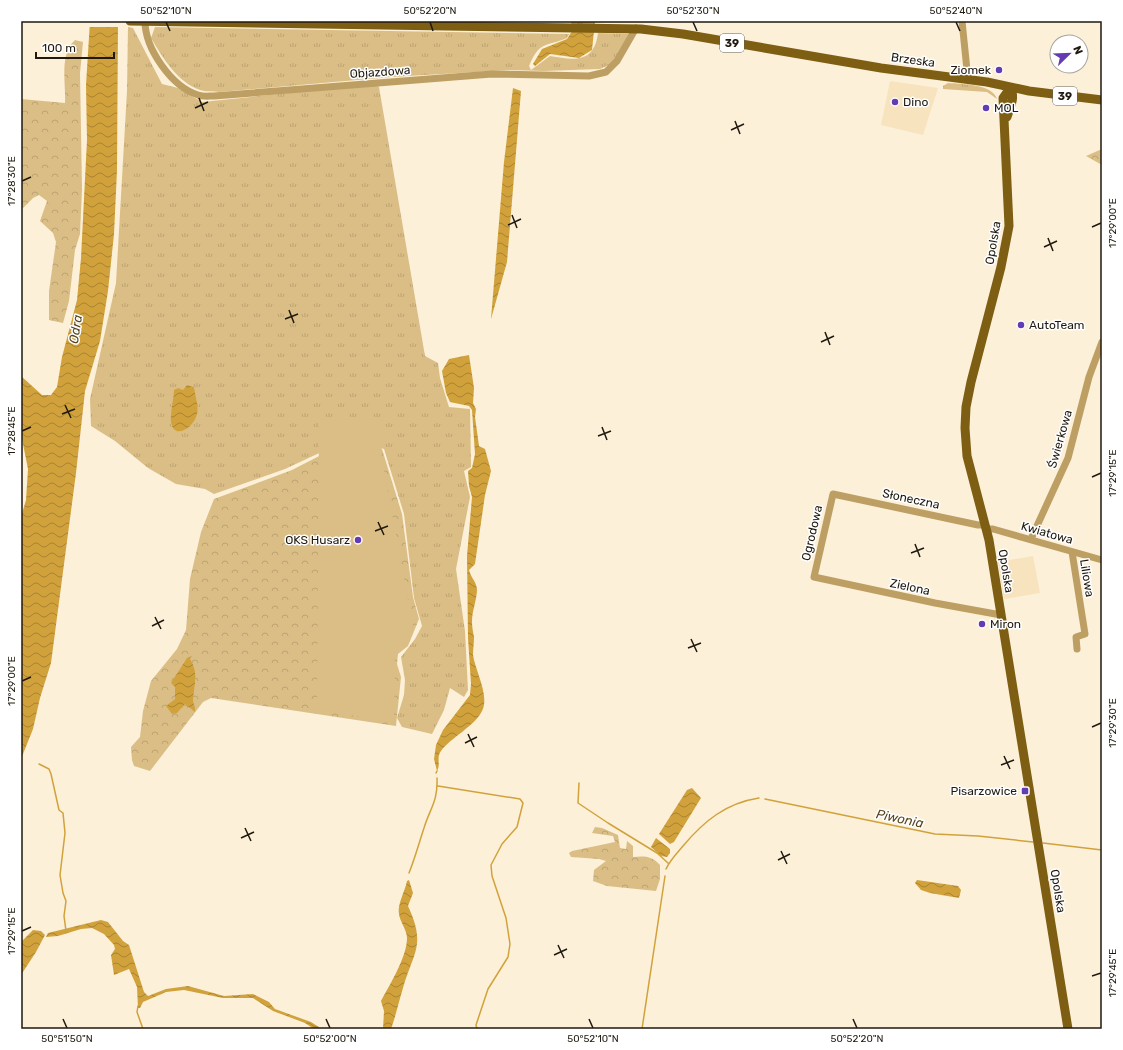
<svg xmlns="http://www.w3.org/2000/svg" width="1123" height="1050" font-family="Rubik,sans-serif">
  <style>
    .built { fill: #f7e3be }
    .grass { fill: url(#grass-tufts) }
    .forest { fill: url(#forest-crowns) }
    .park { fill: #dbbe86 }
    .water { fill: url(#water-waves) }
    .pier { fill: #fcf0d8 }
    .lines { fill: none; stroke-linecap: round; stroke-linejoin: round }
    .stream { stroke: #d1a23c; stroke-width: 1.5 }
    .minor { stroke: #bd9f64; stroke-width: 7 }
    .major { stroke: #7e5e12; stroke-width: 9 }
    .ticks { fill: none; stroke: #1f190f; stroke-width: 1.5 }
    .poi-dot { fill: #633bb3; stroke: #fff; stroke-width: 1.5 }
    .labels { text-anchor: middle; stroke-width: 3; stroke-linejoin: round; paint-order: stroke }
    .shield { fill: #fff; stroke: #625e57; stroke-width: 1 }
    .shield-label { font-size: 11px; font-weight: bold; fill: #1f190f }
    .street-label { font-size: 12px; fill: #1f190f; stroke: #fff }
    .poi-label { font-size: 12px; fill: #1f190f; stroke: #fff; text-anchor: start }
    .water-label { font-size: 13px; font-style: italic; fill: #57441a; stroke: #fff }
    .neatline { fill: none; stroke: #1f190f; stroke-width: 1.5 }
    .ticks-label { font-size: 10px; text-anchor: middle; fill: #1f190f }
  </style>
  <defs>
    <pattern id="grass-tufts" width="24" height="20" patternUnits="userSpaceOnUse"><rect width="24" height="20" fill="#dbbe86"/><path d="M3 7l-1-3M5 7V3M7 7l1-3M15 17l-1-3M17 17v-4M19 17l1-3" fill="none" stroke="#bca372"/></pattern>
    <pattern id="forest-crowns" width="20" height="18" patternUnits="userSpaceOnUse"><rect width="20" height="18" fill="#dbbe86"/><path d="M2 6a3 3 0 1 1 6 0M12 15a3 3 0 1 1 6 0" fill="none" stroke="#bca372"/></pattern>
    <pattern id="water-waves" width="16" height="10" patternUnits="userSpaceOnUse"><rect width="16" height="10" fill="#d1a23c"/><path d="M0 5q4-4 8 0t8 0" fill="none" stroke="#a98331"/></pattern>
  </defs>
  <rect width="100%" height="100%" fill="#fcf0d8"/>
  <!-- built -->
  <path class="built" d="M890 81 938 88 923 135 881 125Z
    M1033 556 1040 593 1004 599 998 562Z"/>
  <!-- grass -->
  <path class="grass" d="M128 27 133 28 162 84 178 88 202 102 376 84 379 87 425 356 438 363 440 378 449 407 470 409 471 467 464 471 470 497 456 569 465 631 468 690 464 697 450 688 444 710 432 734 402 727 397 718 404 695 405 680 401 657 415 639 422 626 414 598 404 514 384 449 377 447 328 449 285 469 214 494 205 489 176 484 148 468 115 441 91 426 90 399 116 283 127 91Z
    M155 27 569 34 567 38C546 47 540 40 529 66L531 70 550 56C574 60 594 64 598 33L629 34 618 56 611 64 600 69 544 71 510 70 391 77 219 92C213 91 205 92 200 90 177 82 163 58 151 38Z
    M948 83C961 84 993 84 997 99L987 92 943 89V86Z"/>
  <!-- forest -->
  <path class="forest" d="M75 40 83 42 80 73 82 189 80 234 75 250 69 301 63 323 49 320V291L56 242 53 233 40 221 47 201 39 195 33 198 21 210V99L65 103C66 83 59 54 75 40Z
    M1102 149V165L1086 156Z
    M360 445 382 449 402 514 413 597 419 619 408 646 398 654 397 664 401 677 396 726 211 698 203 702 150 771 134 766 132 760 131 747 140 737 143 711 151 681 177 649 186 630 190 579 201 532 214 499 292 470 323 454Z
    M595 827 602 828 618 835 620 848 626 849 627 841 633 846V857C645 856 652 856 660 865V879L656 891 607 886 593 881 594 870 606 861 599 859 571 857 569 853 572 851 615 842 613 836 592 833Z"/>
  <!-- park -->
  <path class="park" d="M319 418 385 420 381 454 413 626 406 643 395 652 394 722 317 710Z"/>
  <!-- water -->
  <path class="water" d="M90 21H118L117 170 114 234 108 291 100 341 85 391 76 473 51 663 40 698 33 729 21 759V517L26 500 28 469 21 434V376L42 395H51L57 387 62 357 77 300 81 258 87 140 86 85Z
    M570 21H595L592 50 579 58 550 54 535 66 533 64 542 49 567 39 574 28Z
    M513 88 521 91 507 262 491 319 504 162Z
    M469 355 474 388 473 403 476 409 475 417 479 446 485 449 491 471 485 495 475 564 469 570C471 578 476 581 477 589 477 600 472 610 472 622 472 627 473 632 474 637 474 643 473 649 473 655 475 670 490 696 482 711 475 726 449 739 441 751 436 757 441 765 437 771L434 759 436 745 443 730 470 695 471 684 468 638 467 556 472 497 469 486 468 471 472 468 475 454 472 410 469 406 450 402 446 393 442 371 449 359Z
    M187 385 194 387C195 395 199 407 197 414 194 428 173 441 171 421 170 411 174 400 174 390L178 388 183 390Z
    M192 656 190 659C199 673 194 685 193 700 193 704 196 707 195 712L185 704 177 713 172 714 166 706 175 699V687L171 683 187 658Z
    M692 788 701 798 674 842 670 844 659 834 687 790Z
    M656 838 670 849V853L667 857 661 856 651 847Z
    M409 880 413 893 408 906C426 945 414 951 403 988 399 1001 396 1015 391 1029H383L384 1011 381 1001C390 984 407 957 407 938 407 930 400 922 399 914 397 905 405 891 407 881Z
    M917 880 958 886 961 890 959 898 930 893 921 890 915 883Z
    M101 920 108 922 123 941 129 945 144 992 148 996 166 989 188 986 224 996 253 994 269 1002 275 1009 311 1022 322 1029H314L305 1023 273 1011 253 998H223L184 990 166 992 143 1002 140 1008H138L137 987 129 969 114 975 111 955 115 949 114 945 104 934 92 928 81 929 58 936 46 937 48 933Z
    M33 930 41 931 45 935 36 952 21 975V942Z"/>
  <!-- pier -->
  <path class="pier" d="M88 21H120L119 27H88Z"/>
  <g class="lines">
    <!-- stream -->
    <path class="stream" d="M39 764 49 769 51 774 59 810 63 813 65 833 60 875 63 893 66 901 64 916 66 931
      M436 773 437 771
      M579 783 578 803 608 823 657 853 668 863
      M438 786 520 799 523 803 517 827 502 844 491 865 492 876 506 918 510 944 508 957 488 989 476 1025 477 1029
      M765 799 935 834 978 836 1033 842
      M1043 843 1102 850
      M666 869C670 860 677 853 683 846 704 821 726 803 759 798
      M409 873C415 858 419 843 424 828 430 808 438 802 437 778
      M138 1006 137 1012 143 1029
      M642 1029 665 876"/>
    <!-- minor -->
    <path class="minor" d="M145 21C145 49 172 87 198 95 203 97 209 96 214 96L492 74 589 76 606 72 617 61 636 28
      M962 21 968 80
      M985 525H978L833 494 814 577 935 603 1001 615
      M986 529H993L1102 560
      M1031 539 1068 458 1089 377 1102 342
      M1072 552 1085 634 1076 637 1077 649"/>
    <!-- major -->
    <path class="major" d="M130 21 641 29 683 34 881 68 987 82 1029 91 1102 100
      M1010 88 1003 98 1009 226 1001 267 971 382 966 407 965 428 967 456 989 540 1068 1029
      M1007 117C1010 107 1016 97 1010 88"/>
  </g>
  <!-- ticks -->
  <path class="ticks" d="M166 22 170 31M430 22 433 31M693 22 697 31M956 22 960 31M199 98 204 111M195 108 208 102M735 121 740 134M731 130 744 124M22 181 31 177M512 215 517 228M508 225 521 219M1092 227 1101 223M1048 238 1053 251M1044 247 1057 241M289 310 294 323M285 319 298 314M825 332 830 345M821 342 834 336M65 405 71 418M62 414 75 409M602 427 607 440M22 431 31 427M598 436 611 431M1092 477 1101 473M378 522 384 535M375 531 388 526M915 544 920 557M911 553 924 548M155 617 161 629M152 626 164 620M691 639 697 652M688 648 701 643M22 681 31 677M1092 727 1101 723M468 734 474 747M465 743 477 737M1004 756 1010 769M1001 765 1014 760M245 828 251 841M241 838 254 832M781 851 787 864M778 860 790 854M22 931 31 927M558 945 564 958M554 955 567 949M1092 976 1101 973M63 1019 67 1028M326 1019 330 1028M589 1019 593 1028M853 1019 857 1028"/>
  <!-- markers -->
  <g class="poi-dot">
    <circle cx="999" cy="70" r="4"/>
    <circle cx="895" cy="102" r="4"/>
    <circle cx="986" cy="108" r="4"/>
    <circle cx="1021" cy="325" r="4"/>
    <circle cx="358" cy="540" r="4"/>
    <circle cx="982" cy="624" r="4"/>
    <rect x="1021" y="787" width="8" height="8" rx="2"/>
  </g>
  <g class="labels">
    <!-- shield labels -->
    <g class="shield">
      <rect x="720" y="34" width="24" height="18" rx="3"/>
      <rect x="1053" y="87" width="24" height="18" rx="3"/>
    </g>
    <g class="shield-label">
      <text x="732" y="47">39</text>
      <text x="1065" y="100">39</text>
    </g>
    <!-- street labels -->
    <g class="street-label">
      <text transform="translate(913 60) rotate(8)" y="4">Brzeska</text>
      <text transform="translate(380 72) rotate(-4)" y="4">Objazdowa</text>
      <text transform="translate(993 243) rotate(-80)" y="4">Opolska</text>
      <text transform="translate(1060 439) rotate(-74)" y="4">Świerkowa</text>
      <text transform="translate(911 499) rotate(12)" y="4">Słoneczna</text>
      <text transform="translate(812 533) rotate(-77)" y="4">Ogrodowa</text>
      <text transform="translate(1047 533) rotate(16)" y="4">Kwiatowa</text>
      <text transform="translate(1006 571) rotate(81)" y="4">Opolska</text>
      <text transform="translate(1087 578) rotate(81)" y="4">Liliowa</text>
      <text transform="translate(910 587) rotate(12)" y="4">Zielona</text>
      <text transform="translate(1058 891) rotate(81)" y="4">Opolska</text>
    </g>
    <!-- poi labels -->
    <g class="poi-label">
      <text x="991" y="74" text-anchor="end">Ziomek</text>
      <text x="903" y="106">Dino</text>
      <text x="994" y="112">MOL</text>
      <text x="1029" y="329">AutoTeam</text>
      <text x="350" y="544" text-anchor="end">OKS Husarz</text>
      <text x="990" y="628">Miron</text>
      <text x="1017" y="795" text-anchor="end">Pisarzowice</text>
    </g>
    <!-- water labels -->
    <g class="water-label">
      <text transform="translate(75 329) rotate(-81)" y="5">Odra</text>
      <text transform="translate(900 818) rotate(12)" y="5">Piwonia</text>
    </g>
  </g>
  <!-- border -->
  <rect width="1123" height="1050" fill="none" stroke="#ffffff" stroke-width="44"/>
  <!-- north arrow -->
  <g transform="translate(1069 54) rotate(67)"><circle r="19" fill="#ffffff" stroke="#a5a39f"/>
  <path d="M0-3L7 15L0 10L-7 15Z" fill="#633bb3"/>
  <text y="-6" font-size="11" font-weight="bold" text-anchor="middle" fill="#1f190f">N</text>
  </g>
  <!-- scale -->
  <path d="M36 52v6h78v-6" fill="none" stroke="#1f190f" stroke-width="2"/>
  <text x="42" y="52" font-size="12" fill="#1f190f" stroke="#ffffff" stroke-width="3" paint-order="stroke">100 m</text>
  <rect x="22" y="22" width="1079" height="1006" class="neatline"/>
  <g class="ticks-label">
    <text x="166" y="14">50°52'10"N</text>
    <text x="430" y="14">50°52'20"N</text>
    <text x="693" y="14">50°52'30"N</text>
    <text x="956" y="14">50°52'40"N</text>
    <text transform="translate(11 181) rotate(-90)" y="4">17°28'30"E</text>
    <text transform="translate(1112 223) rotate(-90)" y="4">17°29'00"E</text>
    <text transform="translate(11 431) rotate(-90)" y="4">17°28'45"E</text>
    <text transform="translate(1112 473) rotate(-90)" y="4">17°29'15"E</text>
    <text transform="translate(11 681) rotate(-90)" y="4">17°29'00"E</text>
    <text transform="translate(1112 723) rotate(-90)" y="4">17°29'30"E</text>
    <text transform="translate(11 931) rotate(-90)" y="4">17°29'15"E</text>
    <text transform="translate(1112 973) rotate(-90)" y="4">17°29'45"E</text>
    <text x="67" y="1042">50°51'50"N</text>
    <text x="330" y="1042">50°52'00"N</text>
    <text x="593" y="1042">50°52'10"N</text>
    <text x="857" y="1042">50°52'20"N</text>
  </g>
</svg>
